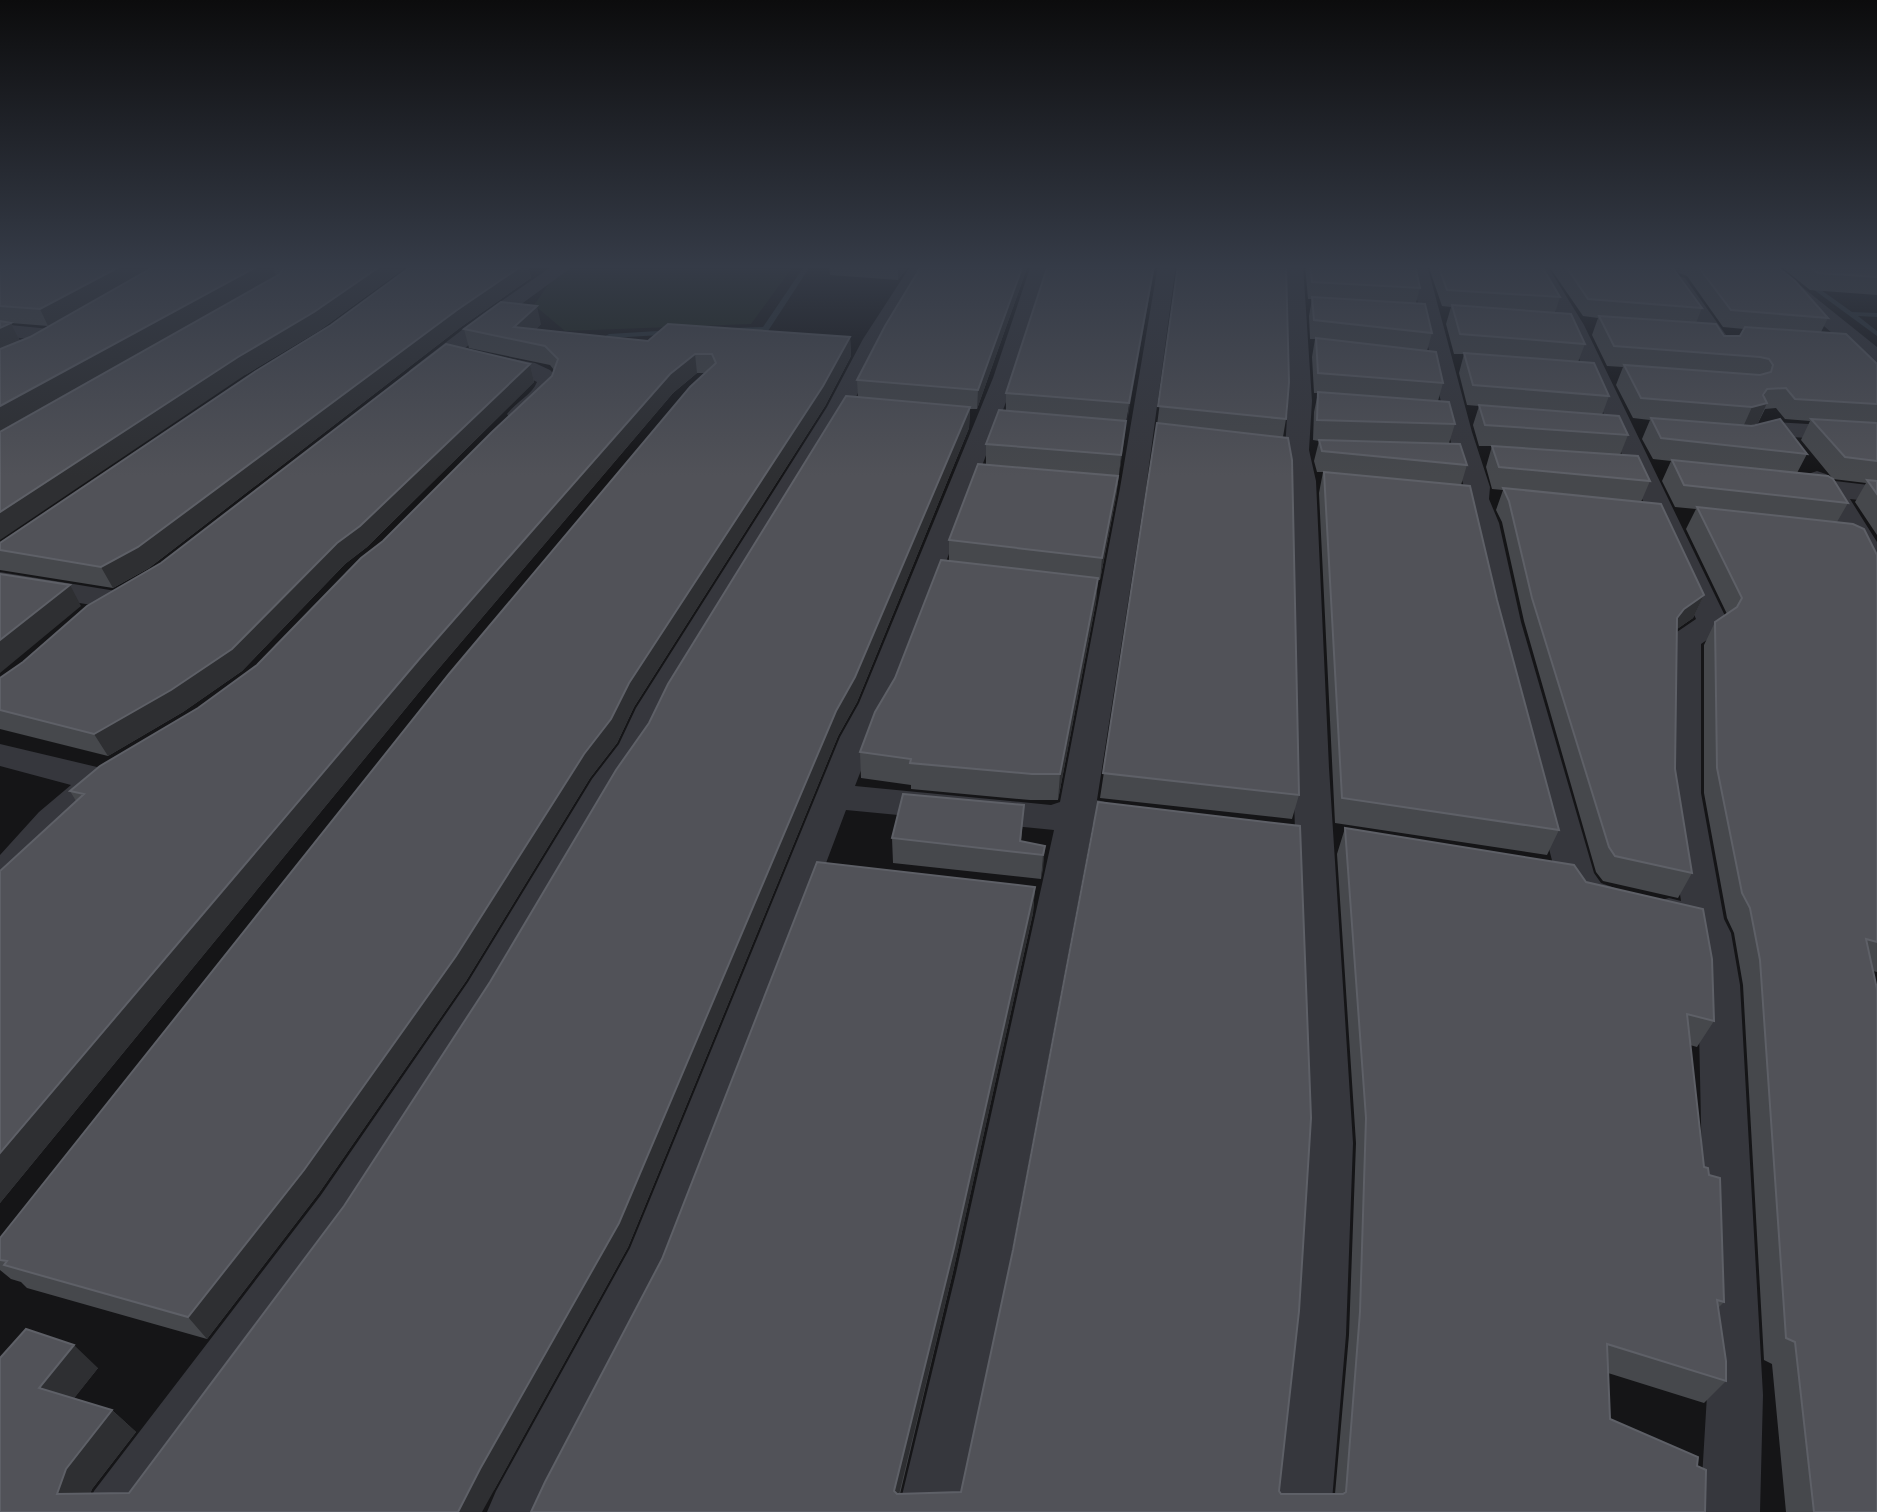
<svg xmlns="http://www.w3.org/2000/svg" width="1877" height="1512" font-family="'Open Sans',sans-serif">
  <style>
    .green { fill: #1d261e }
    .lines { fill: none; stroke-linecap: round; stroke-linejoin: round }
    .stream { fill: #2b353c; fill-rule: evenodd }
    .minor { fill: #36373d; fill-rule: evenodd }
    .tertiary { fill: #36373d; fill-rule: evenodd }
    .wall { fill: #46484c; fill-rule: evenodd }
    .shaded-wall { fill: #2e2f32 }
    .building { fill: #515258; stroke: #5e6067; stroke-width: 2 }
  </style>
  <rect width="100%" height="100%" fill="#151517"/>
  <!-- green -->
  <path class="green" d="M574 265H794L751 324 565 331 534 305 548 285Z"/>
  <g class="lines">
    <!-- stream -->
    <path class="stream" d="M805 265H811L768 331 728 332V328H731L763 327Z
      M1806 282H1810L1852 312 1877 313V317L1858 316 1877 331V336L1806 284Z
      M674 330H677V334L611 338 597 348 590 346 609 334Z"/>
    <!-- minor -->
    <path class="minor" d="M554 265H575L498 321 426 380H410L407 375 410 370 484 313Z
      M911 265H929L883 342 851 407 670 708 652 747 620 794 498 1006 357 1229 151 1512H85L94 1491 321 1195 468 982 592 779 619 744 636 708 827 407 863 339Z
      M1031 265H1049L1015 378 893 703 874 737 855 786 1051 805 1060 802 1120 488 1158 265H1176L1146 488 1097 800 1109 803 1114 812 1109 821 1093 824 1008 1273 958 1512H898L956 1273 1054 830 846 810 675 1264 549 1512H487L496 1491 630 1248 840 737 859 703 993 378Z
      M1285 265H1303L1312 401 1309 450 1316 481 1329 768 1353 1143 1346 1335 1331 1512H1271L1292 1335 1305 1143 1293 768 1290 481 1285 450 1288 401Z
      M1409 265H1427L1472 432 1490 487 1489 499 1499 523 1521 622 1594 873 1601 883 1615 888 1621 898 1615 908 1601 913 1574 905 1556 876 1491 622 1471 523 1463 499 1464 487 1448 432Z
      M1529 265H1547L1584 325 1728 622 1724 628 1701 644V793L1724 919 1731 933 1740 985 1763 1395 1760 1512H1700L1707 1395 1698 985 1690 933 1655 924 1649 913 1655 902 1669 898 1681 901 1665 793 1669 641 1674 634 1696 619 1564 325Z
      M1678 276 1685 278 1742 357 1745 362 1742 367H1726L1668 282Z
      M0 324 50 329 57 331 61 335 57 339 50 341 0 336Z
      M484 354 535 363 550 370 560 380 554 395 527 419H511L507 414C516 402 532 395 537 382L519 373 476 366 473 361 476 356Z
      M1775 422 1877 428V442L1775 436 1742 443 1733 441 1730 436 1733 431Z
      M1817 471 1826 474 1835 481 1877 486V502L1850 499 1877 542V581L1867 578 1823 499 1819 495 1785 490 1781 484 1785 478H1805L1808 474Z
      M0 572 116 591 127 594 131 600 127 606 116 609 0 590Z
      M0 744 97 767 115 760 128 764 133 772 128 780 95 803 66 831 14 892 0 896V855L39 812 71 785 0 766Z"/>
    <!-- tertiary -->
    <path class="tertiary" d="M1753 265H1775L1877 347V366L1868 364Z"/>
  </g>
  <!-- wall -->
  <path class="wall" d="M0 265H409L320 330 245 375 276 276 0 431ZM93 301 30 337 12 344 20 341 11 323 48 326Z
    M413 265H528L531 278 461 327 149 568 113 588 0 570V543L331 325Z
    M829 265H909L898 280 830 275Z
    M1028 265 977 409H970L969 428 857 702 838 736 628 1247 494 1490 0 1512V1358L98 1368 74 1398 112 1410 136 1432 92 1489 90 1494 129 1493 344 1206 490 982 649 723 858 397 857 380Z
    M1155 265 1126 422 1116 497 1100 580H1098L1096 602 1058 800H1030L911 789V785L861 778 860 752 895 678 949 561V540L986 464V444L1006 411V393Z
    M1178 265H1286V419L1283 437 1299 795 1292 819 1100 798 1157 425Z
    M1305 265H1415L1420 288 1416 303 1432 333 1427 351 1443 383 1438 401 1455 424 1449 443 1467 465 1461 485 1497 600 1559 830 1547 855 1335 823 1319 493 1323 472H1317L1314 461 1319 441 1313 440 1314 412 1318 393H1314L1312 357 1315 339H1310L1309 316 1312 299H1308Z
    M1428 265H1541L1560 297 1555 313 1585 344 1578 362 1609 396 1602 415 1628 435 1620 455 1650 481 1641 502 1704 595 1693 618 1677 629 1675 769 1692 873 1678 898 1603 881 1596 872 1524 621 1502 522 1496 510 1503 490 1492 489 1486 467 1492 446H1479L1473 425 1479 406 1467 405 1459 373 1464 354H1454L1446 324 1451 307 1442 306Z
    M1548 265H1775L1828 318 1821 332 1877 364V535L1855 502 1866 483 1833 479 1801 440 1810 421 1785 419 1776 408 1765 409 1758 423 1749 426 1807 454 1797 473 1848 503 1837 522 1877 555V972L1873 971 1877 1512H1786L1772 1364 1764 1360 1743 985 1734 933 1727 918 1704 793V645L1715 622 1727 614 1686 529 1696 509 1675 507 1662 481 1671 461 1653 459 1642 439 1650 420 1633 418 1616 385 1623 367 1607 366 1592 335 1598 318 1583 316ZM1679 273 1687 276 1723 327 1744 329 1740 336H1724L1696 323 1702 308 1677 274Z
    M1779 265H1877V295L1810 290Z
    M541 324 536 329 648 341 850 337 851 356 825 406 634 707 617 743 590 778 466 981 319 1193 207 1339 27 1288 21 1282 11 1279 0 1270V1238L705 373H697L673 393 429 680 0 1203V871L76 801 70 791 198 708 257 665 552 376 554 370 550 365 469 348 464 329Z
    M530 364 534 382 367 547 345 564 242 671 183 712 108 756 0 729V678Z
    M1024 805 1021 842 1045 846 1041 879 893 863 892 838Z
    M1345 828 1586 882 1714 1021 1697 1047 1690 1045 1704 1167 1724 1302 1718 1308 1726 1381 1704 1403 1608 1373 1610 1419 1697 1466 1705 1512H531L1035 887 1033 913 953 1272 900 1494 1279 1491 1281 1494H1335L1349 1335 1356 1143 1337 854Z"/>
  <!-- shaded-wall -->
  <path class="shaded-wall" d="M123 265H159L48 326 40 309Z
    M260 265H272L276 276 0 431V406Z
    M382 265H409L320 330 245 375 0 540V512L238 357Z
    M523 265H528L531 278 461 327 149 568 113 588 101 567 457 310Z
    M898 265H909L898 280Z
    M1023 265H1028L977 409 978 390Z
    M1154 265H1155L1127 422 1129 403Z
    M1672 265H1682L1679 273 1667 280Z
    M537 306 541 324 523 341 514 327Z
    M11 323 20 341 0 350V328Z
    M850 337 851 356 825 406 634 707 617 743 590 778 466 981 319 1193 207 1339 188 1317 629 683Z
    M695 354 697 373 673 393 429 680 0 1203V1153L421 657 670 374Z
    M530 364 534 382 367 547 345 564 242 671 183 712 108 756 94 734 337 543Z
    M1767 389 1760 405 1767 403 1758 423 1743 427 1752 407Z
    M970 407 969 428 857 702 838 736 628 1247 482 1512H458L836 711Z
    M1126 421 1124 441 1119 476 1121 455Z
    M1118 476 1116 497 1100 580 1102 558Z
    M1098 578 1096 602 1058 800 1060 774Z
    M70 585 81 606 0 673V640Z
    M1704 595 1693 618 1673 632 1677 618 1684 609Z
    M1045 846 1043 870 1041 879 1043 855Z
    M1035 887 1033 913 953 1272 895 1511 894 1491Z
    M74 1345 98 1368 65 1410 39 1388Z
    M112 1410 136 1432 92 1489 84 1512 57 1494 66 1469Z"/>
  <!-- building -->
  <path class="building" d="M0 265H123L40 309 0 306Z
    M157 265H260L0 406V349L30 337Z
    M282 265H382L314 312 238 357 0 512V432L280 274 284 267Z
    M413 265H523L457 310 138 547 101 567 0 550V543L256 371 331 325Z
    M922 265H1023L978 390 857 380 885 326Z
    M1048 265H1154L1129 403 1006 393Z
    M1178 265H1286L1289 382 1286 419 1158 406Z
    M1310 265H1415L1420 288 1312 282Z
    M1438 265H1541L1560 297 1447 290Z
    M1565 265H1673L1672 267 1702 308 1588 299Z
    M1697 265H1775L1795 281 1828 318 1731 310Z
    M1807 265H1877V277L1818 273Z
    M1312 297 1425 304 1432 333 1314 320Z
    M501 302 537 306 514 327 560 332 648 341 668 324 850 337 823 386 629 683 611 719 584 754 456 956 304 1170 188 1317 4 1265 7 1261 0 1260V1238L449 674 690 387 716 363 712 354H695L670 374 421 657 0 1153V871L84 794 70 791 100 766 198 708 257 665 361 558 383 541 492 432 552 376 558 359 545 346 464 329Z
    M1452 305 1571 314 1585 344 1460 334Z
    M1599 316 1716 324 1724 336H1740L1745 327 1846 334 1877 364V404L1795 399 1786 388 1767 389 1763 395 1767 403 1752 407 1641 398 1624 365 1760 375 1771 372 1773 365 1769 359 1760 357 1614 346Z
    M0 321 11 323 0 328Z
    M1316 338 1436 352 1443 383 1318 373Z
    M446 344 530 364 360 526 337 543 232 649 171 690 94 734 0 710V678L23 662 87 606 161 563Z
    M1464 353 1594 363 1609 396 1473 385Z
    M1318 392 1449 402 1455 424 1317 420Z
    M846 396 970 407 855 677 836 711 619 1223 480 1469 458 1512H0V1358L26 1329 74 1345 39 1388 112 1410 66 1469 57 1494 129 1493 344 1206 490 982 616 770 649 723 668 684Z
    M1479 405 1619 416 1628 435 1485 425Z
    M999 410 1126 421 1121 455 986 444Z
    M1651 418 1752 426 1780 419 1807 454 1661 438Z
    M1811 419 1877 423V461L1845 457Z
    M1157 423 1288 438 1292 460 1299 795 1103 773Z
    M1319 440 1460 444 1467 465 1322 451Z
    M1492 446 1638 456 1650 481 1499 467Z
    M1672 460 1828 476 1833 479 1848 503 1684 485Z
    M978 464 1118 476 1102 558 949 540Z
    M1324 472 1470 486 1497 600 1559 830 1342 798Z
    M1867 480 1877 481V494Z
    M1503 488 1661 504 1704 595 1684 609 1677 618 1675 769 1692 873 1615 856 1609 847 1532 598 1509 501Z
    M1697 507 1853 524 1864 529 1877 555V942L1866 939 1877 989V1512H1814L1795 1342 1786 1338 1760 960 1750 908 1742 893 1717 768 1715 622 1737 607 1742 598Z
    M941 560 1098 578 1060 774H1032L910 763 911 759 860 752 875 712 895 678Z
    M0 574 70 585 0 640Z
    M903 794 1024 805 1020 841 1045 846 1043 855 892 838Z
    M1098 802 1300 826 1311 1118 1299 1311 1279 1491 1281 1494H1343L1346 1492 1360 1312 1366 1118 1345 828 1574 865 1586 882 1703 909 1712 959 1714 1021 1687 1014 1704 1167 1708 1168 1709 1175 1720 1178 1724 1302 1717 1300 1726 1361V1381L1607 1344 1610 1419 1698 1457 1697 1466 1706 1470 1705 1512H531L545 1482 662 1259 817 862 1035 887 954 1248 894 1491 897 1494 961 1492 1013 1250Z"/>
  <!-- sky -->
  <linearGradient id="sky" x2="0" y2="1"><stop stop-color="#0c0c0d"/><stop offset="0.56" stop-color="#353b47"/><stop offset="1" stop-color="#353b47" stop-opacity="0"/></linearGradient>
  <rect width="1877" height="476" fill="url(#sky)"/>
</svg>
